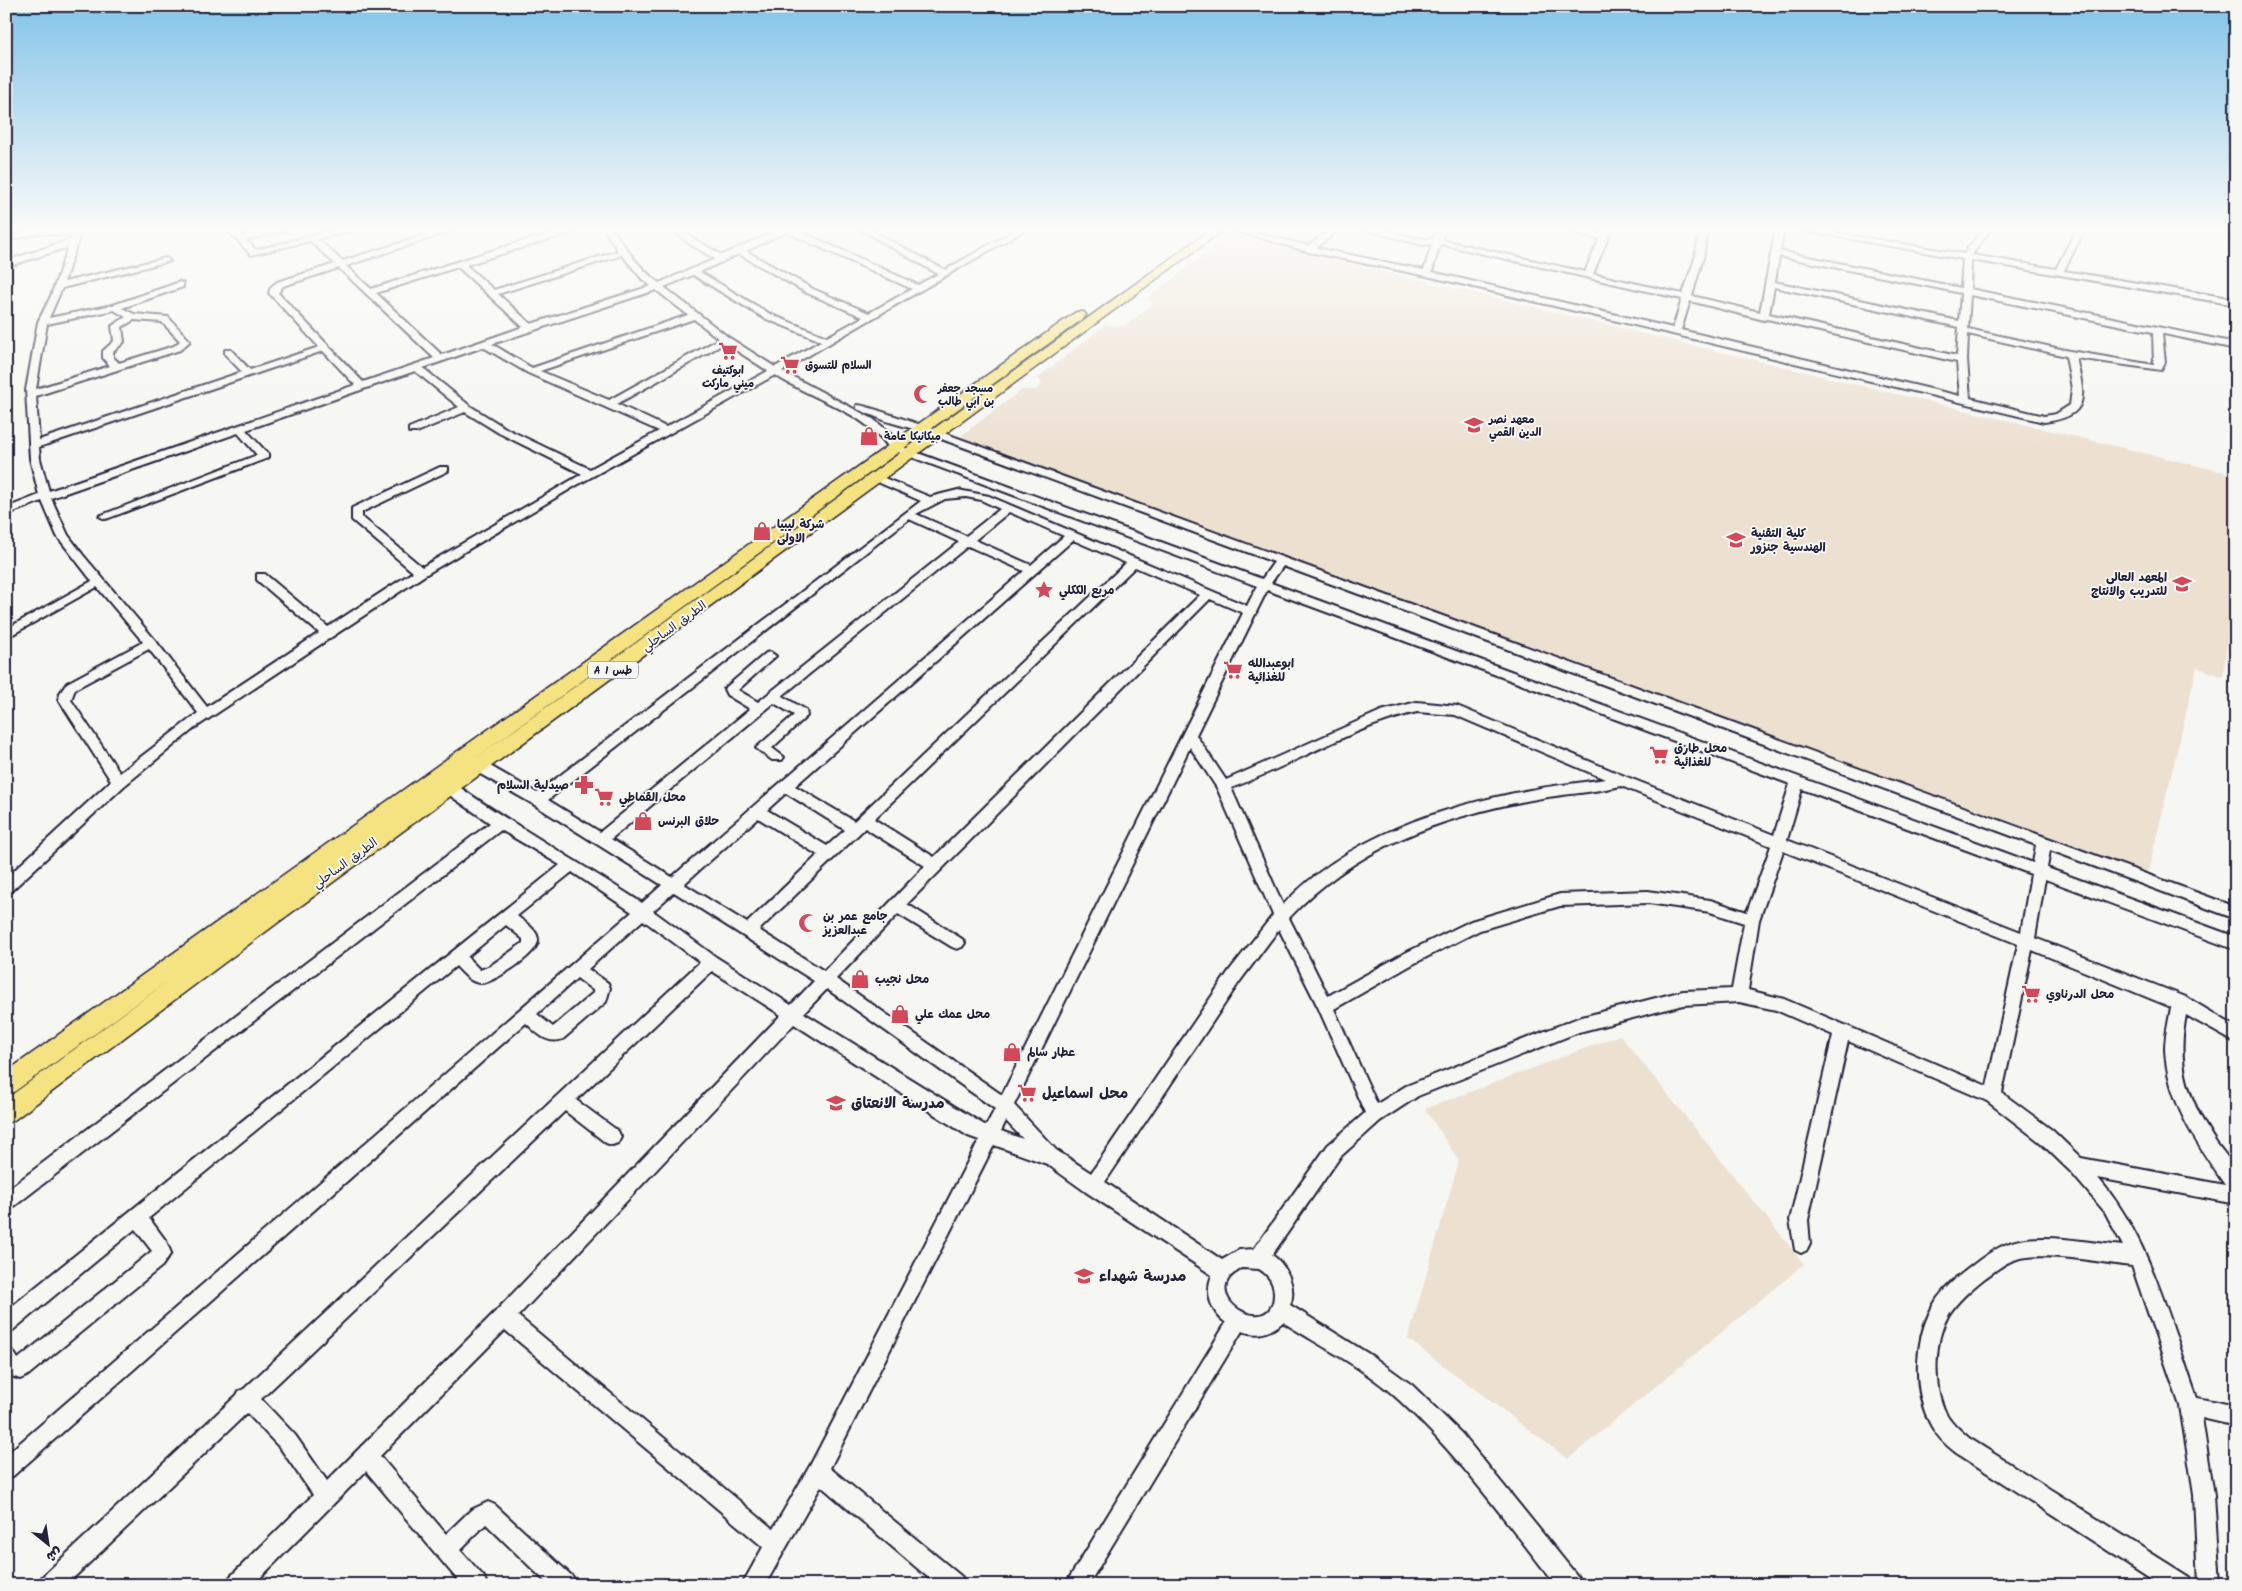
<svg xmlns="http://www.w3.org/2000/svg" width="2242" height="1591" font-family="Kalam,'Playpen Sans Arabic',sans-serif">
  <style>
    .built { fill: #ece0d1 }
    .lines { fill: none; stroke-linecap: round; stroke-linejoin: round }
    .minor-casing { stroke: #22223b; stroke-width: 4 }
    .highway-casing { stroke: #22223b; stroke-width: 3 }
    .minor { fill: #f6f6f2; fill-rule: evenodd }
    .highway { fill: #f5e382; fill-rule: evenodd }
    .labels { text-anchor: middle; stroke-width: 4; stroke-linejoin: round; paint-order: stroke }
    .far-poi-label { font-size: 11px; font-weight: bold; fill: #22223b; stroke: #f6f6f2; text-anchor: start }
    .shield { fill: #f6f6f2; stroke: #626272; stroke-width: 1 }
    .shield-label { font-size: 11px; font-weight: bold; fill: #22223b }
    .poi-label { font-size: 12px; font-weight: bold; fill: #22223b; stroke: #f6f6f2; text-anchor: start }
    .street-label { font-size: 12px; fill: #22223b; stroke: #f6f6f2 }
    .near-poi-label { font-size: 15px; font-weight: bold; fill: #22223b; stroke: #f6f6f2; text-anchor: start }
  </style>
  <rect width="100%" height="100%" fill="#f6f6f2"/>
  <filter id="ink" filterUnits="userSpaceOnUse"><feTurbulence type="fractalNoise" baseFrequency=".02" numOctaves="2"/><feDisplacementMap in="SourceGraphic" scale="10" xChannelSelector="R" yChannelSelector="G"/><feConvolveMatrix kernelMatrix="1 2 1 2 8 2 1 2 1" color-interpolation-filters="sRGB"/></filter>
  <g filter="url(#ink)">
    <!-- built -->
    <path class="built" d="M1231 235 2236 475V563L2223 677 2197 667 2148 872 969 442 962 435 1022 390H1036L1042 384 1038 378 1105 325 1125 326 1153 304 1147 298Z
      M1620 1035 1804 1264 1568 1459 1408 1339 1459 1161 1425 1109Z"/>
    <g class="lines">
      <!-- minor casing -->
      <g class="minor-casing">
        <path id="minor" d="M42 228 73 232 74 228H82L64 282 166 258 170 261 62 288 49 318 113 305 180 282 183 283V287L122 308 134 314 168 317 190 341 180 350 36 396 39 440 242 372 225 354V350H231L250 370 319 347 269 293 271 287 277 282 335 264 310 241 251 255 226 228H234L242 236 275 228H287L286 230 246 240 256 250 343 228H355L354 230 318 239 342 261 449 228H460L346 266 371 289 510 245 574 228H586L466 265 494 290 618 251 604 228H612C625 248 639 268 659 283L715 259 688 243 672 228H680L694 239 722 255 783 228H793L918 285 938 274 858 228H867L945 270 1019 228H1028L782 371 873 419 889 432 898 445 915 452 1262 579 1274 562 917 430 886 421 857 409V405C864 404 913 423 925 426L2236 907V919L2050 850 2047 868 2236 937V950L2045 879 2035 938 2186 997 2236 1027V1043L2186 1015C2176 1065 2188 1099 2215 1141 2221 1150 2234 1163 2236 1174 2237 1184 2236 1195 2236 1204L2098 1178C2151 1239 2170 1323 2197 1398L2236 1406V1426L2202 1418 2214 1495 2220 1585H2198L2194 1495 2180 1406 2132 1266C2102 1263 2041 1250 2014 1260 2004 1263 1994 1272 1985 1278 1971 1289 1957 1301 1948 1316 1934 1340 1933 1384 1944 1409 1949 1421 1960 1430 1969 1438L2189 1577 2192 1585H2161L1955 1452C1946 1445 1938 1437 1932 1427 1911 1390 1914 1334 1937 1299 1947 1285 1960 1275 1973 1265 1986 1255 2000 1245 2016 1241 2049 1233 2089 1243 2123 1246L2105 1212 2070 1171 2040 1142 1987 1101 1848 1041 1808 1220 1810 1244 1807 1250 1801 1253 1795 1250 1790 1220 1833 1035 1776 1010 1739 1002 1683 1005 1579 1032 1418 1096 1380 1121 1340 1157 1272 1255C1287 1265 1297 1288 1290 1305L1372 1356 1412 1385 1462 1434 1578 1577 1581 1585H1556C1506 1522 1459 1455 1399 1400 1366 1369 1322 1347 1283 1322 1270 1333 1258 1337 1242 1331L1088 1585H1065L1226 1323C1210 1311 1205 1292 1212 1275L1086 1192 1047 1164 994 1145 830 1468 962 1577 965 1585H937L821 1486 765 1585H742L763 1547 505 1330 380 1456 446 1534 471 1510 488 1502 495 1505 573 1577 576 1585H549L486 1524 460 1550 484 1577 487 1585H462L366 1471 253 1585H227L230 1577 313 1495 281 1449 247 1413 66 1585H39L42 1577 237 1395 239 1391 244 1389 700 962 643 920 588 969 608 983 610 988 606 1002 563 1039C547 1045 537 1033 526 1023L13 1476 6 1479V1455L632 912 572 872 517 916C524 922 537 929 538 939 540 953 495 982 482 983 471 984 463 973 456 966L149 1218 166 1241 171 1253 162 1266 27 1376 20 1379 6 1374V1349L13 1351 18 1359 152 1251 135 1229 13 1330 6 1332V1311L560 865 501 830 12 1208 6 1210V1191L490 823 445 792 443 788 445 784H455C516 827 580 863 642 903L662 885 533 804 475 771 473 767 475 763H485L537 793 921 501 873 480 872 478 877 475 930 497 958 490 989 496 1247 606 1257 586 890 449C864 411 813 400 775 375L577 485 425 575 196 727 124 786 11 891 6 893V878L111 781 59 700 60 693 67 683 143 642 97 587 6 638V629L92 581 57 536 42 501 6 515V508L39 495 30 459 26 390 38 322 51 296 68 247 6 267V261L70 240 71 236 39 233 6 241V236ZM786 232 912 289 869 313 813 289 746 251ZM739 254 807 293 863 317 827 337 770 314 700 272ZM622 255 642 279 651 286 531 324 498 294ZM458 267 523 327 442 355 376 293ZM339 268 434 358 363 382 278 293 283 286ZM693 275 764 318 821 341 775 367 728 337 664 287ZM656 290 688 315 532 368 492 344ZM114 310 126 317 112 326 114 341 103 351V358L110 366 36 389 47 324ZM694 319 719 339 609 400 540 371ZM134 320 162 322 180 341 174 346 119 363 113 357V352L124 342 122 327ZM725 343 768 371 666 427 617 404ZM483 347 528 373 659 431 590 469 507 429 470 406 423 368ZM323 351 355 385 49 491 40 459 39 447ZM415 371 459 407 409 428V432H417L465 412 499 433 582 474 422 567 362 517V512L448 471V467H440L352 508V520L413 572 328 627 265 574H257V580L319 633 207 707 155 640 83 555 68 535 51 498 238 433 257 455 99 516 105 519 109 518 268 458V454L246 430ZM966 497 981 500 1000 509 966 536 916 514 945 499ZM1009 512 1064 536 1031 565 975 540ZM909 519 959 542 758 702 738 690 776 656 770 652 766 653 724 689 727 695 750 709 600 832 548 800ZM1073 540 1126 563 854 821 795 786ZM968 546 1024 571 672 877 611 839 774 703 794 715 756 748 772 760H782L784 757 772 748 807 716 806 710 782 696ZM1283 566 2036 845 2033 863 1271 583ZM1135 567 1200 595 934 857 874 819ZM1267 590 1790 784 1774 835 1627 777 1457 706 1417 702 1381 711 1226 780 1196 735ZM1210 599 1243 613 1002 1095 836 979 898 914 952 947 957 949 962 947 965 943 962 939 907 904ZM149 649 198 713 120 773 71 700 75 689ZM1417 712 1455 715 1605 779C1580 783 1554 785 1530 790 1440 807 1347 837 1283 905L1231 788C1294 765 1351 727 1417 712ZM1190 747 1217 788 1273 915 1229 971 1091 1173 1056 1150 1014 1105ZM1621 786 1771 846 1747 912 1710 900 1648 891 1560 894 1471 921 1403 954 1328 996 1289 918C1353 849 1440 817 1531 800 1561 794 1591 793 1621 786ZM1802 789 2031 874 2021 932 1787 840ZM786 793 845 830 827 846 767 810ZM758 818 818 855 747 923 684 884ZM865 828 925 866 824 971 759 930ZM1783 851 2018 944 1987 1086 1784 999 1748 990 1759 920ZM674 892 814 981 791 1005 716 957 653 911ZM1648 903 1710 912 1744 923 1732 989 1683 991 1578 1018 1406 1086 1377 1104 1334 1009 1413 964 1480 930 1560 906ZM506 925 523 939V943L490 966 480 970 467 957ZM1279 929 1318 1007 1365 1113 1328 1145 1254 1249 1239 1250 1222 1260 1105 1182 1240 981ZM2032 950 2171 1007C2169 1021 2165 1035 2165 1049 2167 1101 2197 1144 2225 1185L2081 1158 2052 1130 2002 1093ZM712 971 781 1015 497 1310 327 1481 295 1435 261 1399 565 1111 606 1143 612 1145 618 1143 621 1137 618 1131 576 1100ZM577 978 594 991 593 993 553 1027 537 1014ZM827 989 995 1109 986 1126 804 1013ZM794 1024 968 1136 979 1140 811 1464 773 1529 518 1316ZM1006 1121 1023 1139 1001 1131ZM1242 1268 1259 1269C1269 1275 1274 1283 1274 1294 1274 1337 1210 1306 1229 1278 1232 1274 1238 1271 1242 1268Z
          M1226 228H1238L1308 246 1332 228H1341L1316 248 1424 270 1432 244 1423 245 1359 228C1384 225 1408 241 1433 239L1437 228H1445L1442 240 1585 272 1599 239 1557 228H1571L1601 234 1604 228H1612L1593 274 1683 294 1695 258 1700 228H1708L1703 258 1692 296 1760 312 1776 228H1784L1780 251 1961 288 1963 259 1789 228H1805L1964 254 1983 228H1991L1972 255 2056 269 2077 228H2085L2064 271 2236 299V305L1971 260 1970 289 2236 343V349L2164 334H2162L2165 362 2161 370 2076 358C2085 396 2091 416 2044 422L1427 276 1309 252ZM1440 244 1682 299 1673 328 1432 272ZM1779 256 1961 293 1959 321 1775 282ZM1774 287 1959 327 1957 356 1769 314ZM1970 295 2153 332 2154 365 2070 351 1968 329ZM1690 301 1764 320 1767 319 1957 362 1960 396 1681 330ZM1968 334 2066 356 2072 389 2070 405 2056 414 2044 416 1970 398 1967 360Z"/>
      </g>
      <!-- highway casing -->
      <g class="highway-casing">
        <path id="highway" d="M1213 228H1226L280 921 14 1120 6 1123V1099L171 979 14 1092 6 1095V1072L1076 312H1084L1086 315 1084 318 470 762Z"/>
      </g>
      <!-- minor -->
      <use href="#minor" class="minor"/>
      <!-- highway -->
      <use href="#highway" class="highway"/>
    </g>
  </g>
  <!-- sky -->
  <linearGradient id="sky" x2="0" y2="1"><stop stop-color="#83c4e8"/><stop offset="0.51" stop-color="#fbfbf9"/><stop offset="1" stop-color="#fbfbf9" stop-opacity="0"/></linearGradient>
  <rect width="2242" height="450" fill="url(#sky)"/>
  <!-- icons -->
  <defs>
    <g id="supermarket-bare" transform="scale(1.5)"><path d="M-6-5.5h2.5l.6 2H6L4.5 2H-2.5L-4.4-4H-6ZM-1.5 3.2a1.3 1.3 0 1 0 .1 0ZM3 3.2a1.3 1.3 0 1 0 .1 0Z" fill="#d1495b" stroke="#f6f6f2" stroke-width="2.5" paint-order="stroke"/></g>
    <g id="mosque-bare" transform="scale(1.5)"><path d="M3.5-4.9A6 6 0 1 0 3.5 4.9A5 5 0 1 1 3.5-4.9Z" fill="#d1495b" stroke="#f6f6f2" stroke-width="2.5" paint-order="stroke"/></g>
    <g id="university-bare" transform="scale(1.5)"><path d="M0-5L7-2L0 1L-7-2ZM-4 1L0 2.5L4 1V4Q0 6-4 4Z" fill="#d1495b" stroke="#f6f6f2" stroke-width="2.5" paint-order="stroke"/></g>
    <g id="shop-bare" transform="scale(1.5)"><path d="M-5-2.5h2.3a2.7 3.5 0 0 1 5.4 0H5L5.5 6h-11ZM-1.5-2.5h3a1.5 2.3 0 0 0-3 0Z" fill="#d1495b" stroke="#f6f6f2" stroke-width="2.5" paint-order="stroke"/></g>
    <g id="sight-bare" transform="scale(1.5)"><path d="M0-6L1.8-2.2L6-1.7L2.9 1.2L3.7 5.4L0 3.3L-3.7 5.4L-2.9 1.2L-6-1.7L-1.8-2.2Z" fill="#d1495b" stroke="#f6f6f2" stroke-width="2.5" paint-order="stroke"/></g>
    <g id="pharmacy-bare" transform="scale(1.5)"><path d="M-2-6h4v4h4v4h-4v4h-4v-4h-4v-4h4Z" fill="#d1495b" stroke="#f6f6f2" stroke-width="2.5" paint-order="stroke"/></g>
    <g id="school-bare" transform="scale(1.5)"><path d="M0-5L7-2L0 1L-7-2ZM-4 1L0 2.5L4 1V4Q0 6-4 4Z" fill="#d1495b" stroke="#f6f6f2" stroke-width="2.5" paint-order="stroke"/></g>
  </defs>
  <g fill-rule="evenodd">
    <use href="#supermarket-bare" x="728" y="351"/>
    <use href="#supermarket-bare" x="790" y="365"/>
    <use href="#mosque-bare" x="923" y="394"/>
    <use href="#university-bare" x="1474" y="425"/>
    <use href="#shop-bare" x="869" y="436"/>
    <use href="#shop-bare" x="762" y="531"/>
    <use href="#university-bare" x="1736" y="540"/>
    <use href="#university-bare" x="2182" y="584"/>
    <use href="#sight-bare" x="1044" y="590"/>
    <use href="#supermarket-bare" x="1233" y="670"/>
    <use href="#supermarket-bare" x="1659" y="755"/>
    <use href="#pharmacy-bare" x="584" y="785"/>
    <use href="#supermarket-bare" x="604" y="797"/>
    <use href="#shop-bare" x="643" y="821"/>
    <use href="#mosque-bare" x="808" y="923"/>
    <use href="#shop-bare" x="860" y="979"/>
    <use href="#supermarket-bare" x="2031" y="994"/>
    <use href="#shop-bare" x="900" y="1014"/>
    <use href="#shop-bare" x="1012" y="1052"/>
    <use href="#supermarket-bare" x="1027" y="1093"/>
    <use href="#school-bare" x="836" y="1103"/>
    <use href="#school-bare" x="1084" y="1276"/>
  </g>
  <g class="labels">
    <!-- far-poi labels -->
    <g class="far-poi-label">
      <text x="805" y="369">السلام للتسوق</text>
      <text x="728" y="374" text-anchor="middle">ابوكتيف<tspan x="728" dy="13">ميني ماركت</tspan></text>
      <text x="938" y="392">مسجد جعفر<tspan x="938" dy="13">بن ابي طالب</tspan></text>
      <text x="1489" y="423">معهد نصر<tspan x="1489" dy="13">الدين القمي</tspan></text>
      <text x="884" y="440">ميكانيكا عامة</text>
    </g>
    <!-- shield labels -->
    <rect class="shield" x="588" y="661.5" width="50" height="17" rx="4"/>
    <g class="shield-label">
      <text x="613" y="674">A 1 طس</text>
    </g>
    <!-- poi labels -->
    <g class="poi-label">
      <text x="777" y="528">شركة ليبيا<tspan x="777" dy="14">الاولى</tspan></text>
      <text x="1751" y="537">كلية التقنية<tspan x="1751" dy="14">الهندسية جنزور</tspan></text>
      <text x="2167" y="581" text-anchor="end">المعهد العالي<tspan x="2167" dy="14">للتدريب والانتاج</tspan></text>
      <text x="1059" y="594">مربع الككلي</text>
      <text x="1248" y="667">ابوعبدالله<tspan x="1248" dy="14">للغذائية</tspan></text>
      <text x="1674" y="752">محل طارق<tspan x="1674" dy="14">للغذائية</tspan></text>
      <text x="569" y="789" text-anchor="end">صيدلية السلام</text>
      <text x="619" y="801">محل القماطي</text>
      <text x="658" y="825">حلاق البرنس</text>
      <text x="823" y="920">جامع عمر بن<tspan x="823" dy="14">عبدالعزيز</tspan></text>
      <text x="875" y="983">محل نجيب</text>
      <text x="2046" y="998">محل الدرناوي</text>
      <text x="915" y="1018">محل عمك علي</text>
      <text x="1027" y="1056">عطار سالم</text>
    </g>
    <!-- street labels -->
    <g class="street-label">
      <text transform="translate(674 626) rotate(-36)" y="4">الطريق الساحلي</text>
      <text transform="translate(345 863) rotate(-36)" y="4">الطريق الساحلي</text>
    </g>
    <!-- near-poi labels -->
    <g class="near-poi-label">
      <text x="1042" y="1098">محل اسماعيل</text>
      <text x="851" y="1108">مدرسة الانعتاق</text>
      <text x="1099" y="1281">مدرسة شهداء</text>
    </g>
  </g>
  <!-- margin -->
  <rect width="2242" height="1591" fill="none" stroke="#f6f6f2" stroke-width="25"/>
  <rect x="12" y="12" width="2217" height="1566" fill="none" stroke="#22223b" stroke-width="2" filter="url(#ink)"/>
  <!-- north arrow -->
  <g transform="translate(48 1544) rotate(150)" stroke="#f6f6f2" stroke-width="4" paint-order="stroke">
  <path d="M0-4L9 19L0 12L-9 19Z" fill="#22223b"/>
  <text y="-8" font-size="14" font-weight="bold" text-anchor="middle" fill="#22223b">ش</text>
  </g>
</svg>
